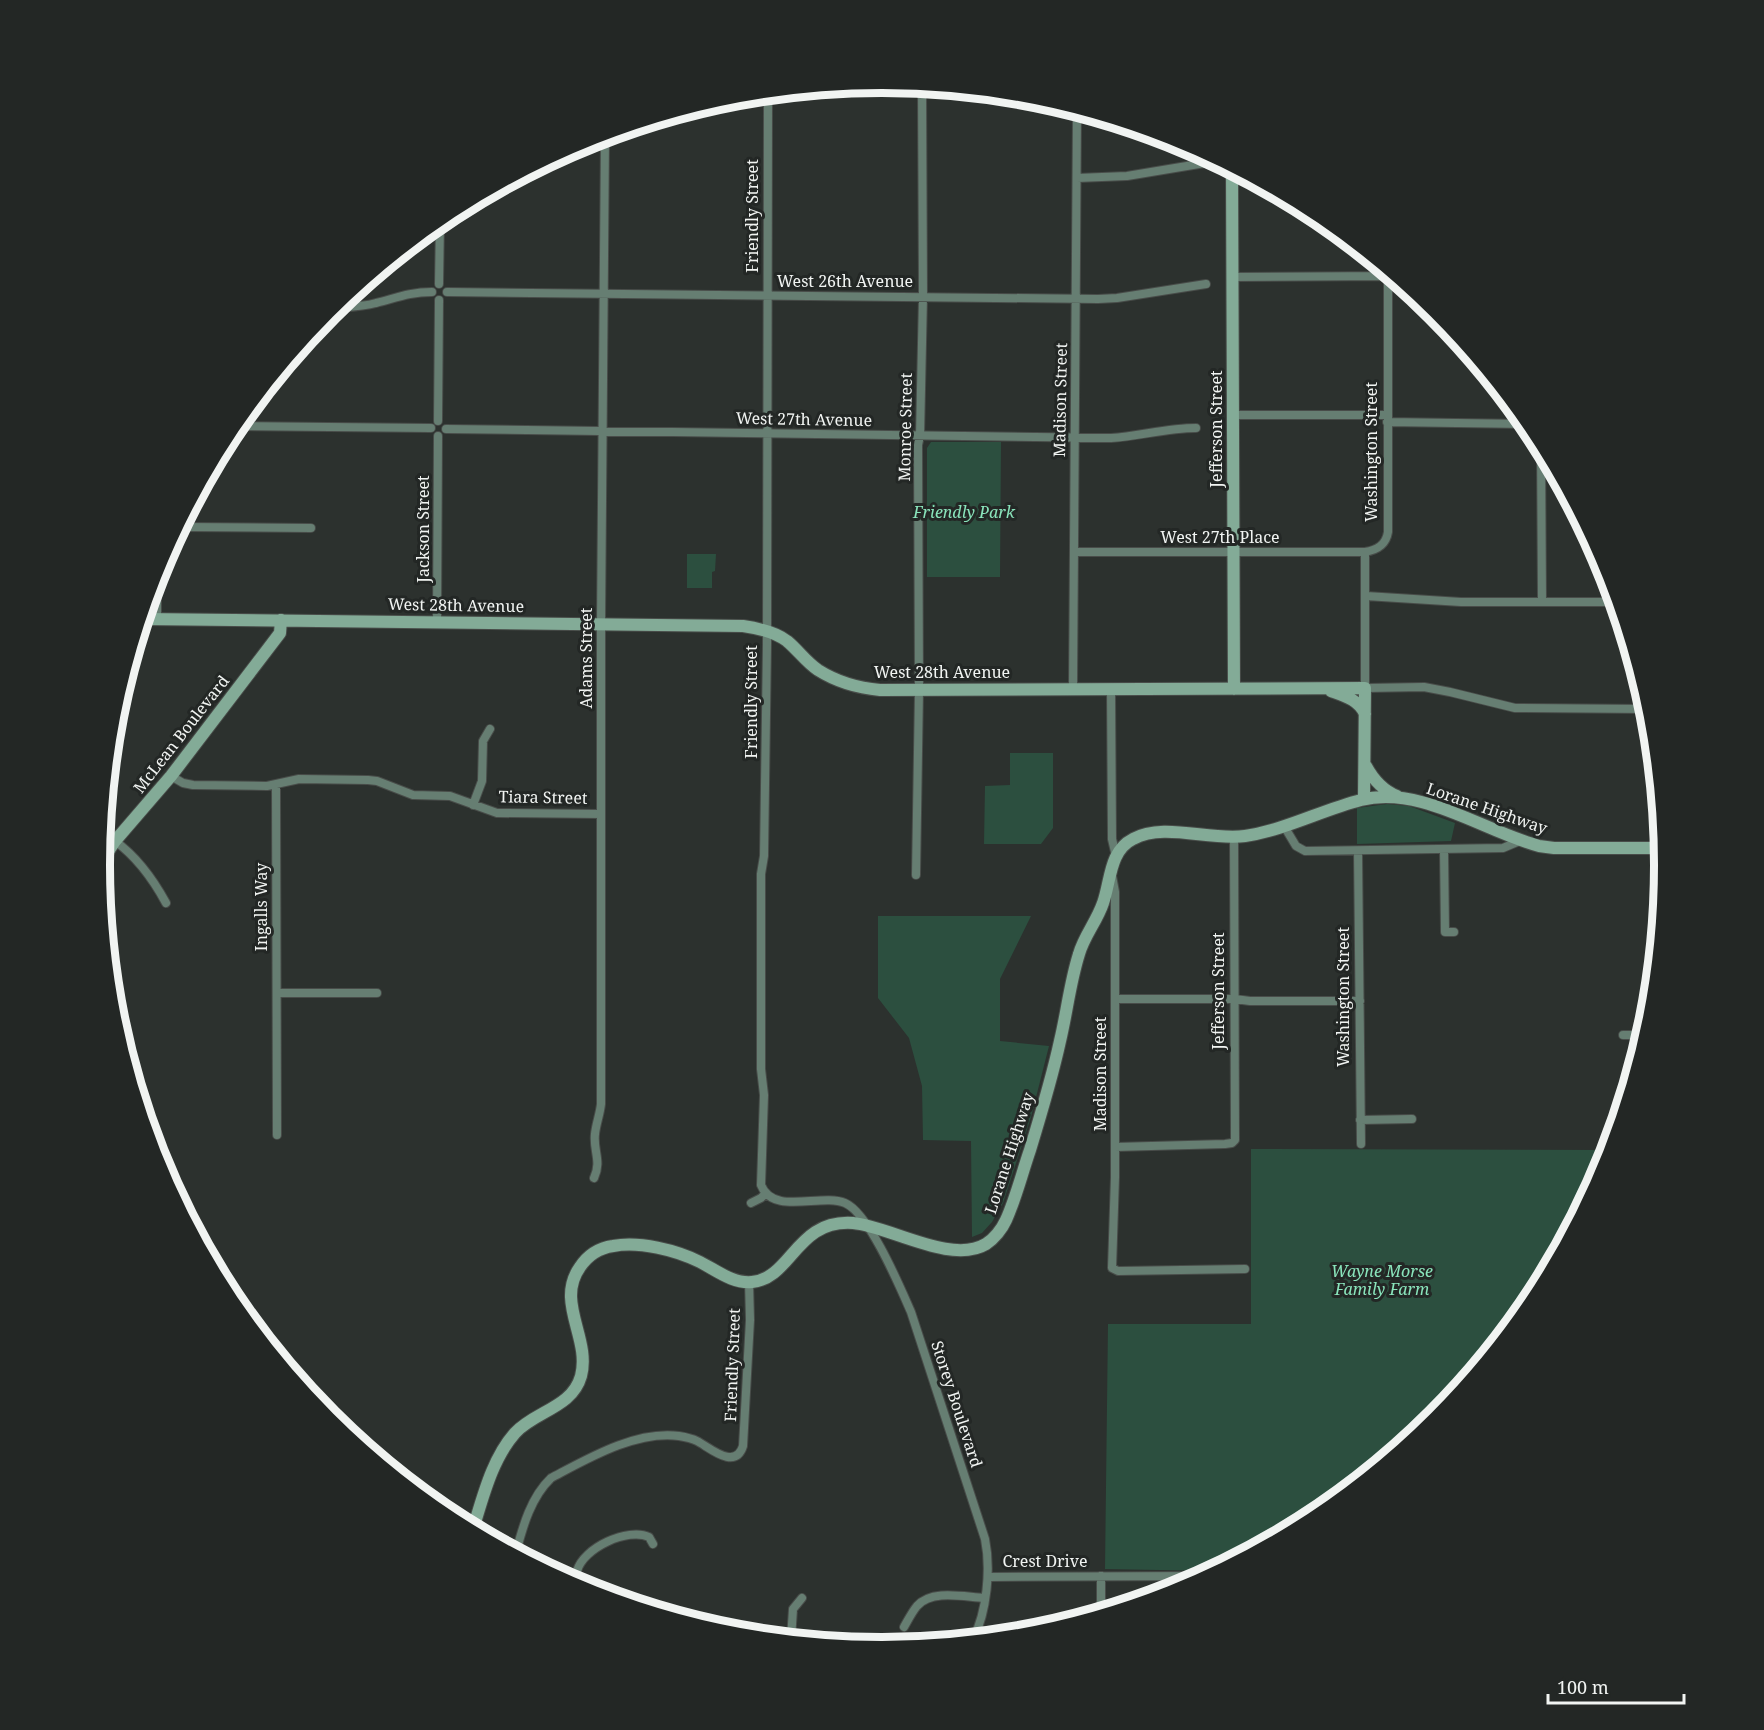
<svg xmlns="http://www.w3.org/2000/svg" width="1764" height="1730" font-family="'Noto Serif',serif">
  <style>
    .green { fill: #2c4f3f }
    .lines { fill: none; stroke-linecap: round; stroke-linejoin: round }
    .street-casing { stroke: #484c49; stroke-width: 10 }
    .secondary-casing { stroke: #484c49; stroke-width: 14 }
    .street { stroke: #667e72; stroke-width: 8 }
    .secondary { stroke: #83ab97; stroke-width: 12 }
    .labels { text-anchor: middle; stroke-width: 6; stroke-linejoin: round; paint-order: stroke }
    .street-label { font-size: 16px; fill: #f1f4f2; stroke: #232725 }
    .park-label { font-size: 16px; font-style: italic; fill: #8ae5bc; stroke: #232725 }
    .rim { fill: none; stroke: #f1f4f2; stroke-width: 8 }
  </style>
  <rect width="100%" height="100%" fill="#2c312e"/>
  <!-- green -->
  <path class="green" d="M931 442H1001L1000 577H927V448Z
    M687 554H716L715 571 712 572V588H687Z
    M1010 753H1053V828L1041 844H984L985 786 1010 785Z
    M1387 804 1409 806 1455 823 1451 841 1357 844V808Z
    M878 916H1031L1000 979V1041L1049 1046 1031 1117 1003 1203 992 1222 982 1233 972 1237 971 1141 923 1140 922 1086 909 1038 878 998Z
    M1251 1149 1609 1150 1605 1165 1532 1300 1486 1357 1435 1419 1316 1516 1213 1571 1105 1569 1108 1324H1251Z"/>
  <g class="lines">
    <!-- street casing -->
    <g class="street-casing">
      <path id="street" d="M768 94 767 644 764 856 761 874V1069L764 1095 761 1185C773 1216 821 1193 845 1203 869 1213 900 1287 911 1312L985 1539C991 1569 987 1612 973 1639
        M1077 178 1127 176 1217 161
        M1388 273V532C1386 545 1377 550 1365 552V688L1424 687 1450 692 1515 708 1648 709
        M1232 277 1391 276
        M439 284 440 221
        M447 292 1098 299 1117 298 1206 284
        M334 308C348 307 362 307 376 303 396 298 410 292 432 292
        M1232 415H1387
        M438 421 439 300
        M1387 422 1527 424
        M235 426 431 428
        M446 429 1111 438C1140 436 1167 428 1196 428
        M1541 446 1542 601
        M180 527 311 528
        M1074 552H1365
        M1366 596 1461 602H1616
        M157 619V572
        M437 622 438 436
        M1073 689 1077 110
        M1111 689 1112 839 1116 856
        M171 776 183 783 193 785 267 786 299 779 368 780 377 781 413 795 450 796 497 813 601 814
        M276 785 277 1135
        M473 805 482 781 483 741 490 729
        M1284 826 1296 846 1305 851 1503 848 1522 840
        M115 841C137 857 153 879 166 903
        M1444 850 1445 932H1454
        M1358 851 1361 1144
        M916 875 919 690 918 445 920 436 923 296 922 86
        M1112 876 1115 892V1177L1112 1268 1118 1271 1245 1269
        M277 993H377
        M1115 999H1235L1250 1001H1360
        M1623 1035H1644
        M1360 1120 1412 1119
        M1115 1147 1225 1144 1232 1143 1235 1140 1234 837
        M594 1178C602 1161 593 1151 595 1134 596 1124 600 1114 601 1104V624L605 135
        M751 1203 761 1198 766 1193
        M516 1552C523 1526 531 1497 551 1478 587 1459 636 1430 679 1436 685 1437 691 1438 697 1441 709 1447 735 1471 743 1446L750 1320 749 1282
        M1101 1576V1612
        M989 1577 1203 1576
        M577 1585C577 1581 576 1575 577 1571 583 1548 628 1527 649 1537L653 1544
        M904 1627C908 1620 912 1612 917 1606 932 1589 964 1597 984 1598
        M791 1639 793 1609 802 1598"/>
    </g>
    <!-- secondary casing -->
    <g class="secondary-casing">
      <path id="secondary" d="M1232 169 1234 689
        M143 619 743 626C757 628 775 632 787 641 798 650 806 662 818 670 837 682 858 688 880 690L1365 688 1364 799
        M1331 691C1345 696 1359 700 1365 714
        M1366 766C1373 779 1382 790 1397 796
        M100 864 115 841 171 776 280 633 281 620
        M473 1529C483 1497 492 1459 515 1433 535 1411 572 1408 581 1376 591 1338 555 1302 580 1267 588 1255 599 1248 613 1246 639 1241 676 1250 700 1262 716 1270 733 1284 752 1282 792 1278 796 1219 853 1223 889 1226 951 1265 986 1244 994 1239 1002 1229 1006 1220 1016 1198 1022 1173 1030 1150 1041 1114 1052 1078 1060 1041 1067 1012 1070 982 1079 954 1084 936 1097 921 1103 903 1111 881 1109 851 1133 839 1164 822 1209 841 1245 836 1285 830 1322 810 1361 800 1421 785 1483 831 1539 846L1554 848H1663"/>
    </g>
    <!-- street -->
    <use href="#street" class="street"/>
    <!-- secondary -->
    <use href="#secondary" class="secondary"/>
  </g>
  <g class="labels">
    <!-- street labels -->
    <g class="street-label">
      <text transform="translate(752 216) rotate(-90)" y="6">Friendly Street</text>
      <text x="845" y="287">West 26th Avenue</text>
      <text transform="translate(1060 400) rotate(-89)" y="6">Madison Street</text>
      <text transform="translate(804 419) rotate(1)" y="6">West 27th Avenue</text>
      <text transform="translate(905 427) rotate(-89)" y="6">Monroe Street</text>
      <text transform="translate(1216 429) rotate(-90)" y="6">Jefferson Street</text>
      <text transform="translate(1371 452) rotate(-90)" y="6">Washington Street</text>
      <text transform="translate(423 529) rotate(-90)" y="6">Jackson Street</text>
      <text x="1220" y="543">West 27th Place</text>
      <text transform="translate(456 605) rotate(1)" y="6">West 28th Avenue</text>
      <text transform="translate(586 658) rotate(-90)" y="6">Adams Street</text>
      <text x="942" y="678">West 28th Avenue</text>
      <text transform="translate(751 702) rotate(-90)" y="6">Friendly Street</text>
      <text transform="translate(181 734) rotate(-52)" y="6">McLean Boulevard</text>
      <text transform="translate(543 797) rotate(1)" y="6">Tiara Street</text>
      <text transform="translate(1487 808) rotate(19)" y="6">Lorane Highway</text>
      <text transform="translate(261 907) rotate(-90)" y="6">Ingalls Way</text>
      <text transform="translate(1218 991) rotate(-90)" y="6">Jefferson Street</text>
      <text transform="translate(1343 997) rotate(-90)" y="6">Washington Street</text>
      <text transform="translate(1100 1074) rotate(-90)" y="6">Madison Street</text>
      <text transform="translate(1009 1153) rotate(-72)" y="6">Lorane Highway</text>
      <text transform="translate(732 1365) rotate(-88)" y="6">Friendly Street</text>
      <text transform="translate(957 1404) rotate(72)" y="6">Storey Boulevard</text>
      <text x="1045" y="1567">Crest Drive</text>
    </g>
    <!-- park labels -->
    <g class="park-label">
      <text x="964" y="518">Friendly Park</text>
      <text x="1382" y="1277">Wayne Morse<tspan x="1382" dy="18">Family Farm</tspan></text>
    </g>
  </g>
  <!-- crop -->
  <path d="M0 0H1764V1730H0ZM110 865a772 772 0 1 1 1544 0a772 772 0 1 1-1544 0Z" fill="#232725" fill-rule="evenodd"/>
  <path class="rim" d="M110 865a772 772 0 1 1 1544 0a772 772 0 1 1-1544 0Z"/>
  <!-- scale -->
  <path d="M1548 1694v9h136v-9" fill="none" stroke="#f1f4f2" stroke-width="3"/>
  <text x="1557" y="1694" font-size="18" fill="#f1f4f2" stroke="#232725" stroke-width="4.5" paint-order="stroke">100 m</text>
</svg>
